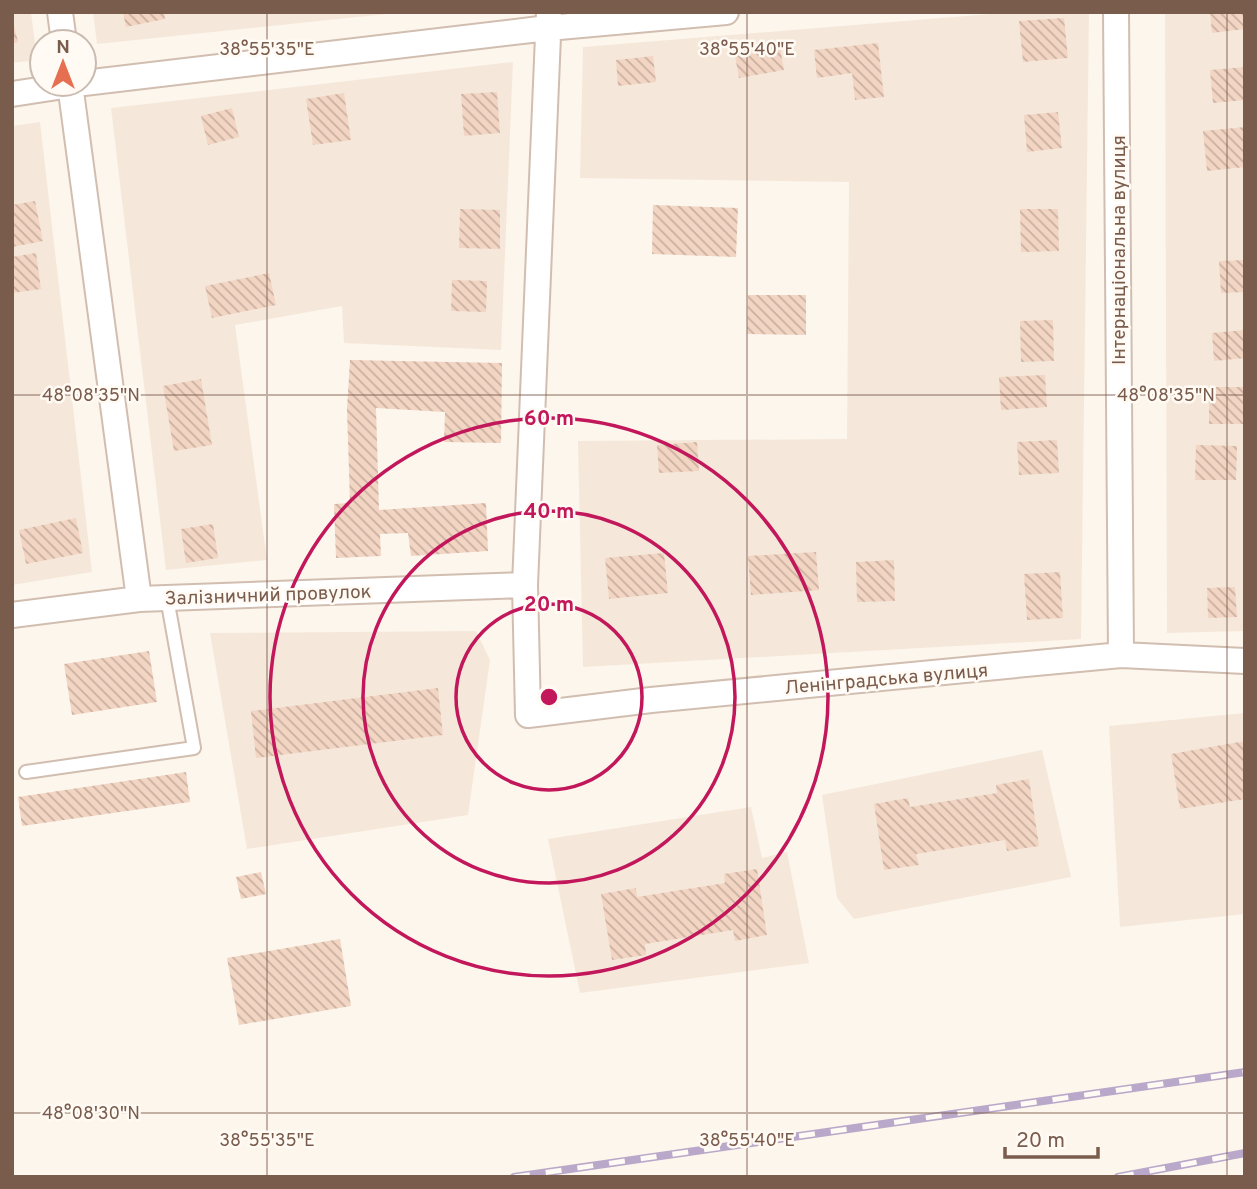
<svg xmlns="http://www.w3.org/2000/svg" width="1257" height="1189" font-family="Overpass,sans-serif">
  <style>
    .residential { fill: #f5e8da }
    .building { fill: url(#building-back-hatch) }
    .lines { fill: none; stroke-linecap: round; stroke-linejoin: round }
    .service-casing { stroke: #d1beb0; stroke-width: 16 }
    .minor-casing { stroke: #d1beb0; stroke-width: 28 }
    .service { stroke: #fff; stroke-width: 12 }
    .minor { stroke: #fff; stroke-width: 24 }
    .rail-casing { stroke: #b9a8c9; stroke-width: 8 }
    .rail { stroke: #fffaf3; stroke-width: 5; stroke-dasharray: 16; stroke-linecap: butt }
    .ticks { fill: none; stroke: #7a5c4d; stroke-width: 2; stroke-opacity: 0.45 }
    .ring { fill: none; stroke: #c2185b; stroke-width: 3.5 }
    .labels { text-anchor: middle; stroke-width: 5; stroke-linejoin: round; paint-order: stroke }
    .street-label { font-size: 19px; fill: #7a5c4d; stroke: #fffaf3 }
    .ticks-label { font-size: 18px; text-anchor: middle; fill: #7a5c4d; stroke: #fffaf3; stroke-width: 5; stroke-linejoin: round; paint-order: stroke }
    .centre { fill: #c2185b; stroke: #fffaf3; stroke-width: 3.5 }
    .ring-label { font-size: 21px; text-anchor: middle; font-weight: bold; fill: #c2185b; stroke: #fffaf3; stroke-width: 5; stroke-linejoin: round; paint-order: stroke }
  </style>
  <defs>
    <pattern id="building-back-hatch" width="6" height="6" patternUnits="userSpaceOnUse" patternTransform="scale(1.75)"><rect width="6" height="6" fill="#f3d5c3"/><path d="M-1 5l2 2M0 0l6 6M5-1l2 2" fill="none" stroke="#cab0a1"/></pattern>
  </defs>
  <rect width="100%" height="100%" fill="#fdf6ec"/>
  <!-- residential -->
  <path class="residential" d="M12 12H31L37 60 12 63Z
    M93 12H406L97 44Z
    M1015 12H1089L1081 639 583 667 578 441 847 439 849 182 580 178 583 47Z
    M1165 12H1245V631L1167 633Z
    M513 62 501 350 344 343 342 306 235 325 267 560 166 570 111 108Z
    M40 122 92 572 12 585V126Z
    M476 631 490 660 468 815 247 849 210 633Z
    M1245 713V914L1120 927 1109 726Z
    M1042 750 1071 877 854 919 837 898 822 795Z
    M751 807 762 858 787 852 809 963 580 993 548 839Z"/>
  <!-- building -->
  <path class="building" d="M123 12H164L165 19 126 27Z
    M1210 12H1245V29L1212 33Z
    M12 17 18 42 12 44Z
    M1064 18 1068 58 1023 62 1019 21Z
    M779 42 784 70 739 78 734 50Z
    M878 43 884 97 855 100 852 73 817 78 814 50Z
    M653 56 656 82 618 86 616 60Z
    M1245 67V100L1213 103 1210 70Z
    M497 92 500 133 464 136 461 94Z
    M344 93 351 140 313 145 306 99Z
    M232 108 239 137 208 145 201 116Z
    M1058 112 1062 148 1027 152 1024 115Z
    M1245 127V167L1207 171 1203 131Z
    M35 201 43 241 12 247V205Z
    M653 205 738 208 736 257 652 254Z
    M460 209 500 210V249L459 248Z
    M1020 209H1058L1059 251 1021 252Z
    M36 253 41 289 12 293V257Z
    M1245 260V292L1221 293 1219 261Z
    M269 273 276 305 212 318 205 286Z
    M452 280 487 281 486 312 451 311Z
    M748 295H806V335L747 334Z
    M1053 320 1054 361 1021 362 1020 321Z
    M1245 330V358L1214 361 1212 333Z
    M350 360 502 363 501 443 444 442 445 412 376 408 379 510 486 503 488 551 411 556 408 533 380 534 381 556 336 558 334 504 350 503 347 409Z
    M1045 375 1047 407 1001 410 999 377Z
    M201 379 212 445 174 451 163 386Z
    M1209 387H1245V424H1209Z
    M1057 440 1059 473 1019 475 1017 442Z
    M697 442 699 471 659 473 657 445Z
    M1196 445 1237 446 1236 480H1195Z
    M76 518 83 553 26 564 19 530Z
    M213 524 218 558 186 563 181 529Z
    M816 552 819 590 751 595 748 556Z
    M664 553 668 593 609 599 605 558Z
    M894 560 895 601 857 602 856 562Z
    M1060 572 1063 618 1027 620 1024 574Z
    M1235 587 1237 617 1208 618 1207 588Z
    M149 651 157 702 72 715 64 664Z
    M438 688 443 735 256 758 251 711Z
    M1245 741V799L1180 809 1171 754Z
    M186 772 190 802 22 826 18 797Z
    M1029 779 1039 846 1007 851 1005 840 916 854 919 865 884 870 874 804 908 798 910 807 997 793 996 785Z
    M757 869 767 935 735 941 733 930 645 944 646 955 612 960 601 894 636 888 637 897 725 883 724 874Z
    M261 872 266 894 241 899 236 877Z
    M340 939 351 1006 239 1025 227 958Z"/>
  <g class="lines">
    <!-- service casing -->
    <g class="service-casing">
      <path id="service" d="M26 772 194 748 167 598"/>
    </g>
    <!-- minor casing -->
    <g class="minor-casing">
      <path id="minor" d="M60 12 64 42
        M549 12 525 585 528 715 651 700 1121 655 1245 661
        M1116 12 1121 655
        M84 83 548 28 726 12
        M70 84 139 599
        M12 94 77 84
        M12 615 139 599 525 585"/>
    </g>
    <!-- service -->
    <use href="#service" class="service"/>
    <!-- minor -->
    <use href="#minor" class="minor"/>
    <!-- rail casing -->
    <g class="rail-casing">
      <path id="rail" d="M514 1177 1245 1072
        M1118 1177 1245 1153"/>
    </g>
    <!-- rail -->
    <use href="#rail" class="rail"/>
  </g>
  <!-- ticks -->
  <path class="ticks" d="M267 12V1177M747 12V1177M1227 12V1177M12 395H1245M12 1113H1245"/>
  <!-- distance rings -->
  <g class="ring">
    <circle cx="549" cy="697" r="93"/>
    <circle cx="549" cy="697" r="186"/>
    <circle cx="549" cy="697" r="279"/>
  </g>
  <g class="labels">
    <!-- street labels -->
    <g class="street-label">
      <text transform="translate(1118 250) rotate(-90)" y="7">Інтернаціональна вулиця</text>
      <text transform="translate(268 594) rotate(-2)" y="7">Залізничний провулок</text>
      <text transform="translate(886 678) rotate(-5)" y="7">Ленінградська вулиця</text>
    </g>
  </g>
  <g class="ticks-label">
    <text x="267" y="55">38°55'35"E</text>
    <text x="747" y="55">38°55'40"E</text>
    <text x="91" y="401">48°08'35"N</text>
    <text x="1166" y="401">48°08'35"N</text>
    <text x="91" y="1119">48°08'30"N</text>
    <text x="267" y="1146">38°55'35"E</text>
    <text x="747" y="1146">38°55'40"E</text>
  </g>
  <circle cx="549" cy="697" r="10" class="centre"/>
  <g class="ring-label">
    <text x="549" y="425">60 m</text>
    <text x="549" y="518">40 m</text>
    <text x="549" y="611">20 m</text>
  </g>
  <!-- border -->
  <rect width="1257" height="1189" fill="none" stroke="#7a5c4d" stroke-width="28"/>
  <!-- north arrow -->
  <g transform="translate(63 63)"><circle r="33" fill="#fffaf3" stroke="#cabbb1" stroke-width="2"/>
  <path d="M0-5L12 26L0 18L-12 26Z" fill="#e76f51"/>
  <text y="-10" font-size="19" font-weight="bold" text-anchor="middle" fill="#7a5c4d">N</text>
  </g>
  <!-- scale -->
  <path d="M1005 1147v10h93v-10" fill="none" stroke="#7a5c4d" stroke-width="3.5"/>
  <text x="1016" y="1147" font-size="21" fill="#7a5c4d" stroke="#fffaf3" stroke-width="5" paint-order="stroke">20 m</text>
</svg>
